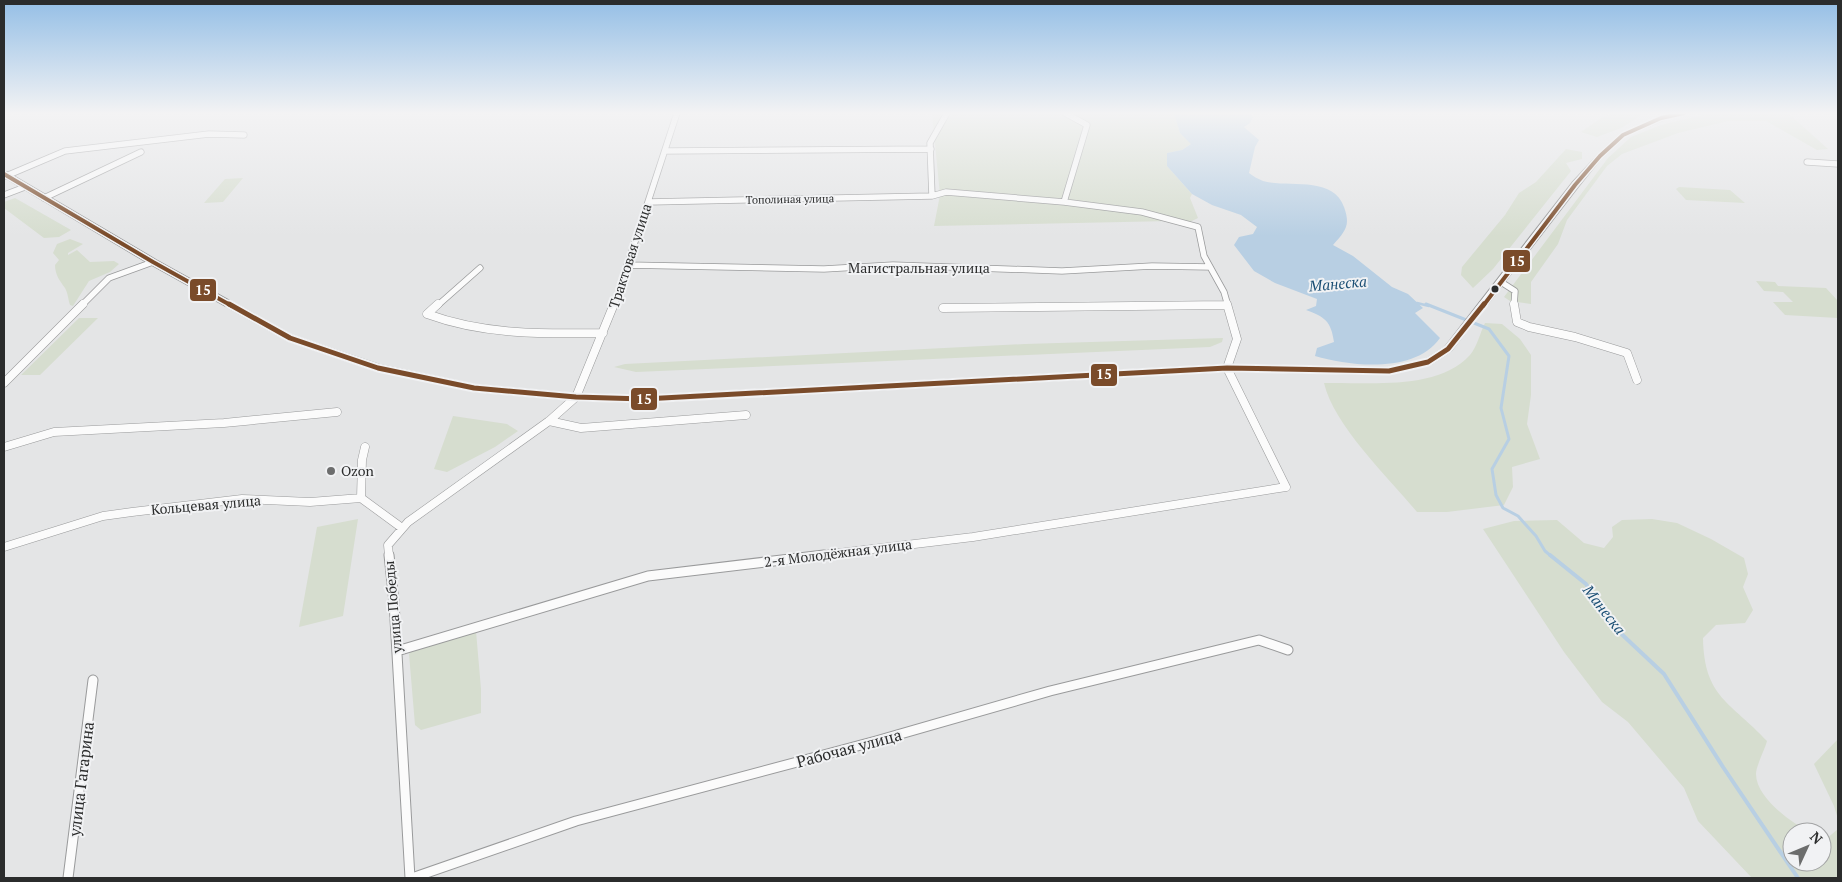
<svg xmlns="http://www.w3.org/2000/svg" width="1842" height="882" font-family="'PT Serif',serif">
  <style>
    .green { fill: #d6ddcf }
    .water { fill: #b8cfe3 }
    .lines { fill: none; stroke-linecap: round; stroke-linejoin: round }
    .stream-far2 { stroke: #b8cfe3; stroke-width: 2.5 }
    .stream-far1 { stroke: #b8cfe3; stroke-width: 3 }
    .stream { stroke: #b8cfe3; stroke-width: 4 }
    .minor-far2-casing { stroke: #999a9b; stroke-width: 7 }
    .minor-far1-casing { stroke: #999a9b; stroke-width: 9 }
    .minor-casing { stroke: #999a9b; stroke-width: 11 }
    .secondary-casing { stroke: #999a9b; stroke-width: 2 }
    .minor-far2 { stroke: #fbfbfb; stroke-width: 5.5 }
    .minor-far1 { stroke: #fbfbfb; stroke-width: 8 }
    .minor { stroke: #fbfbfb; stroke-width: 9 }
    .secondary { fill: #fbfbfb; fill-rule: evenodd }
    .bus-1-far1-casing { stroke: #f1f2f4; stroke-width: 7 }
    .bus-1-casing { stroke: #f1f2f4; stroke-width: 9 }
    .bus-1-far1 { stroke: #7a4b2a; stroke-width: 4 }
    .bus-1 { stroke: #7a4b2a; stroke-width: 5 }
    .bus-dot { fill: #2b2c2c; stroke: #f1f2f4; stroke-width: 2 }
    .poi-dot { fill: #6c6d6d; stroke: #f1f2f4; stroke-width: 2 }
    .labels { text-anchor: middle; stroke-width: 4; stroke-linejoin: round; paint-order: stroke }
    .far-street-label { font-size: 11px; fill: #2b2c2c; stroke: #f1f2f4 }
    .street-label { font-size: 14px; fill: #2b2c2c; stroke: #f1f2f4 }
    .poi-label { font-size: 14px; fill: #2b2c2c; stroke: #f1f2f4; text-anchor: start }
    .water-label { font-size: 15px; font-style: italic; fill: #1a4e74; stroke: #f1f2f4 }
    .near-street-label { font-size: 16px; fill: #2b2c2c; stroke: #f1f2f4 }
    .line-badge { stroke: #f1f2f4; stroke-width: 2 }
    .badge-label { font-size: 14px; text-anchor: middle; font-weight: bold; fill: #fff }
  </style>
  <rect width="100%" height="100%" fill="#e4e5e6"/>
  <!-- green -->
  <path class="green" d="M932 113H1174L1180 133 1192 143 1182 150 1167 153V166L1192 194 1190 198 1198 218 1188 223 1171 221 934 226 940 195Z
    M1613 113H1645L1621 128 1597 137 1581 132 1601 118Z
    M1711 113H1788L1828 149 1817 150 1766 121H1728L1678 133 1622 154 1607 166 1567 220 1558 244 1531 282V304L1510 301 1504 297 1608 158 1631 137 1661 125Z
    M1566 149 1582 152V159L1566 163 1571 171 1493 269 1473 288 1461 275 1462 267 1505 215 1519 193 1536 182Z
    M243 178 223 202 204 203 225 179Z
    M1679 187 1730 190 1745 203 1686 200 1676 189Z
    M15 198 71 230 59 237 44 238 4 208V202Z
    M70 239 83 244 68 253V255L77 250 90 262 114 261 119 264 110 272 89 281 73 306 70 305C68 299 68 293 65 288 60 281 55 275 55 265L59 260 53 253 57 244Z
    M1756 281 1775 282 1778 286 1826 288 1838 301V318L1785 315 1773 302H1793L1783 292 1764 291Z
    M79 318H98L40 375H21Z
    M1485 323 1502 324 1520 339 1531 355V395L1527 424 1540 459 1512 467 1513 487 1504 505 1447 512H1417C1389 478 1334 426 1324 383 1369 382 1437 391 1470 355 1477 347 1480 333 1485 323Z
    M1223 338 1222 342 1210 347 636 372 614 367 625 364 1025 344Z
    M453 416 507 424 518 431 495 447 447 472 434 469Z
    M358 519 343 616 299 627 317 527Z
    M1652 519 1677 523 1711 539 1744 558 1748 574 1743 587 1753 610 1745 623 1716 625 1703 638C1704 698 1731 702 1767 741 1765 749 1756 766 1756 774 1756 798 1792 823 1810 832H1792V862H1822V838L1826 839 1838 829V878H1752L1698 821 1684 788 1628 722 1602 702 1564 652 1483 529 1514 521 1557 520 1584 543 1604 548 1613 537 1612 527 1622 520Z
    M476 631 481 689V713L421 730 415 725 409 654 413 649Z
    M1838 739V819L1834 806 1814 764Z"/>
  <!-- water -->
  <path class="water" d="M1174 113H1249L1253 117 1250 123 1244 127 1259 140 1255 147 1249 173C1253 176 1258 179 1263 181 1288 188 1333 175 1344 207 1351 226 1345 231 1333 245L1353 256 1392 287 1408 294 1423 308 1415 313 1440 338C1416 373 1352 367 1315 356L1317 348 1334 342C1331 321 1325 317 1306 310L1316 306 1317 299 1275 283 1254 271 1234 245 1239 237 1253 234 1257 227 1241 215 1212 205 1192 194 1167 166V153L1182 150 1191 144 1180 133Z"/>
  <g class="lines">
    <!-- stream-far2 -->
    <path class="stream-far2" d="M1417 303 1429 306"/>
    <!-- stream-far1 -->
    <path class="stream-far1" d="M1426 304 1489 329 1509 356 1501 408 1509 439 1492 469 1496 495 1503 508 1518 516 1536 536 1545 551 1551 556"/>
    <!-- stream -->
    <path class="stream" d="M1550 555 1586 584 1614 627 1664 674 1723 767 1798 878"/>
    <!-- minor-far2 casing -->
    <g class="minor-far2-casing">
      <path id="minor-far2" d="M665 151 931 149
        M1807 162 1838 164
        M6 176 65 151 209 134 244 135
        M4 195 25 187
        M932 196 930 143 947 113
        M44 198 141 152
        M648 202 932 196 946 192 1064 202 1142 212 1198 227 1204 256 1224 292 1228 306
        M1064 202 1087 125 1065 113
        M627 265 824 269 893 265 1062 271 1152 266 1210 267
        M1501 282 1515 291 1514 306
        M81 306 109 278 153 262
        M437 306 480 268
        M614 306 677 113
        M1168 306 1227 305"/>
    </g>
    <!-- minor-far1 casing -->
    <g class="minor-far1-casing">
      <path id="minor-far1" d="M438 304 427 314C484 335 543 334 603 333
        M1514 304 1517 322 1529 327 1575 337 1627 353 1637 380
        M943 308 1227 305
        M4 383 83 304
        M549 421 581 428 746 415
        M4 447 54 432 224 423 337 412
        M361 498 362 460 365 447
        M4 547 103 516 132 512 242 499 310 502 361 498 402 528
        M389 556 388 545 408 522 549 421 576 397 614 304
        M814 556 973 537 1286 487 1227 368 1237 339 1227 304"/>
    </g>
    <!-- minor casing -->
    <g class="minor-casing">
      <path id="minor" d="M389 555 394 602 410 878
        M397 651 648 576 824 555
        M68 878 93 680
        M412 878 576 821 876 741 1050 691 1259 640 1288 650"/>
    </g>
    <!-- secondary casing -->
    <g class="secondary-casing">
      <path id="secondary" d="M1675 113H1687L1663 120 1625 136 1602 157 1578 187 1451 351 1431 364 1389 374 1227 371 644 402 576 400 474 391 375 370 287 340 150 264 4 177V172H7L156 260 293 336 380 365 474 385 576 394 644 396 1227 365 1389 368 1425 360 1445 347 1572 183 1598 155 1621 134 1659 117Z"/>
    </g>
    <!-- minor-far2 -->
    <use href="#minor-far2" class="minor-far2"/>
    <!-- minor-far1 -->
    <use href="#minor-far1" class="minor-far1"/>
    <!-- minor -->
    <use href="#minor" class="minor"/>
    <!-- secondary -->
    <use href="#secondary" class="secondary"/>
    <!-- bus-1-far1 casing -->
    <g class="bus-1-far1-casing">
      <path id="bus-1-far1" d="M4 174 153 262 232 306
        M1483 306 1575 185 1600 156 1623 135 1661 118 1684 113"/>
    </g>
    <!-- bus-1 casing -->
    <g class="bus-1-casing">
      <path id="bus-1" d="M229 304 290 338 378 368 474 388 576 397 644 399 1227 368 1389 371 1428 362 1448 349 1484 304"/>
    </g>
    <!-- bus-1-far1 -->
    <use href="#bus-1-far1" class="bus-1-far1"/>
    <!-- bus-1 -->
    <use href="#bus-1" class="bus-1"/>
  </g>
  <!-- sky -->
  <linearGradient id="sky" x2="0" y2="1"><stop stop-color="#95bfe6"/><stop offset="0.48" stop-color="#f3f3f4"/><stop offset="1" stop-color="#f3f3f4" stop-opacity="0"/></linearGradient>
  <rect width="1842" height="236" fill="url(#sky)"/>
  <!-- markers -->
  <circle class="bus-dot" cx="1495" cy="289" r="4.5"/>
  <circle class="poi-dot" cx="331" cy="471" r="5"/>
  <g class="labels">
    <!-- far-street labels -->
    <g class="far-street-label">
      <text transform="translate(790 199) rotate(-1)" y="4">Тополиная улица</text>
    </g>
    <!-- street labels -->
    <g class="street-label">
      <text transform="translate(630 256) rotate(-72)" y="5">Трактовая улица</text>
      <text x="919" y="273">Магистральная улица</text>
      <text transform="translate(206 505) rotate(-5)" y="5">Кольцевая улица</text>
      <text transform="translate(838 553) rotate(-7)" y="5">2-я Молодёжная улица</text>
      <text transform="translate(393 607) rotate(-95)" y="5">улица Победы</text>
    </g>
    <!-- poi labels -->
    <g class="poi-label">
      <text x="341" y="476">Ozon</text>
    </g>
    <!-- water labels -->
    <g class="water-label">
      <text transform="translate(1338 284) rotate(-5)" y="5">Манеска</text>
      <text transform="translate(1604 610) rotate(52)" y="5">Манеска</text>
    </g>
    <!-- near-street labels -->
    <g class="near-street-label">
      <text transform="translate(849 748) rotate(-15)" y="6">Рабочая улица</text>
      <text transform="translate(81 779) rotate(-83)" y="6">улица Гагарина</text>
    </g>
  </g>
  <g class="line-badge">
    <rect x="1502" y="249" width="29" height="24" rx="5" fill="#7a4b2a"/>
    <rect x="189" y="278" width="28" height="24" rx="5" fill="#7a4b2a"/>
    <rect x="1090" y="363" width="28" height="24" rx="5" fill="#7a4b2a"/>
    <rect x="630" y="387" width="28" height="24" rx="5" fill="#7a4b2a"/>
  </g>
  <g class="badge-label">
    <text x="1517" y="266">15</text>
    <text x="203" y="295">15</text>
    <text x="1104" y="379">15</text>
    <text x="644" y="404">15</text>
  </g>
  <!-- border -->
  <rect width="1842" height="882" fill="none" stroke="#2b2c2c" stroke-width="10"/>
  <!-- north arrow -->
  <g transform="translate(1807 847) rotate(46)"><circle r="24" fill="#f1f2f4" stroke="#a2a3a4"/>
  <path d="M0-4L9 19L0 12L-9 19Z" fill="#6c6d6d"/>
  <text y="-8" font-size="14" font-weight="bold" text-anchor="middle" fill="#2b2c2c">N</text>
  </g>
</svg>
